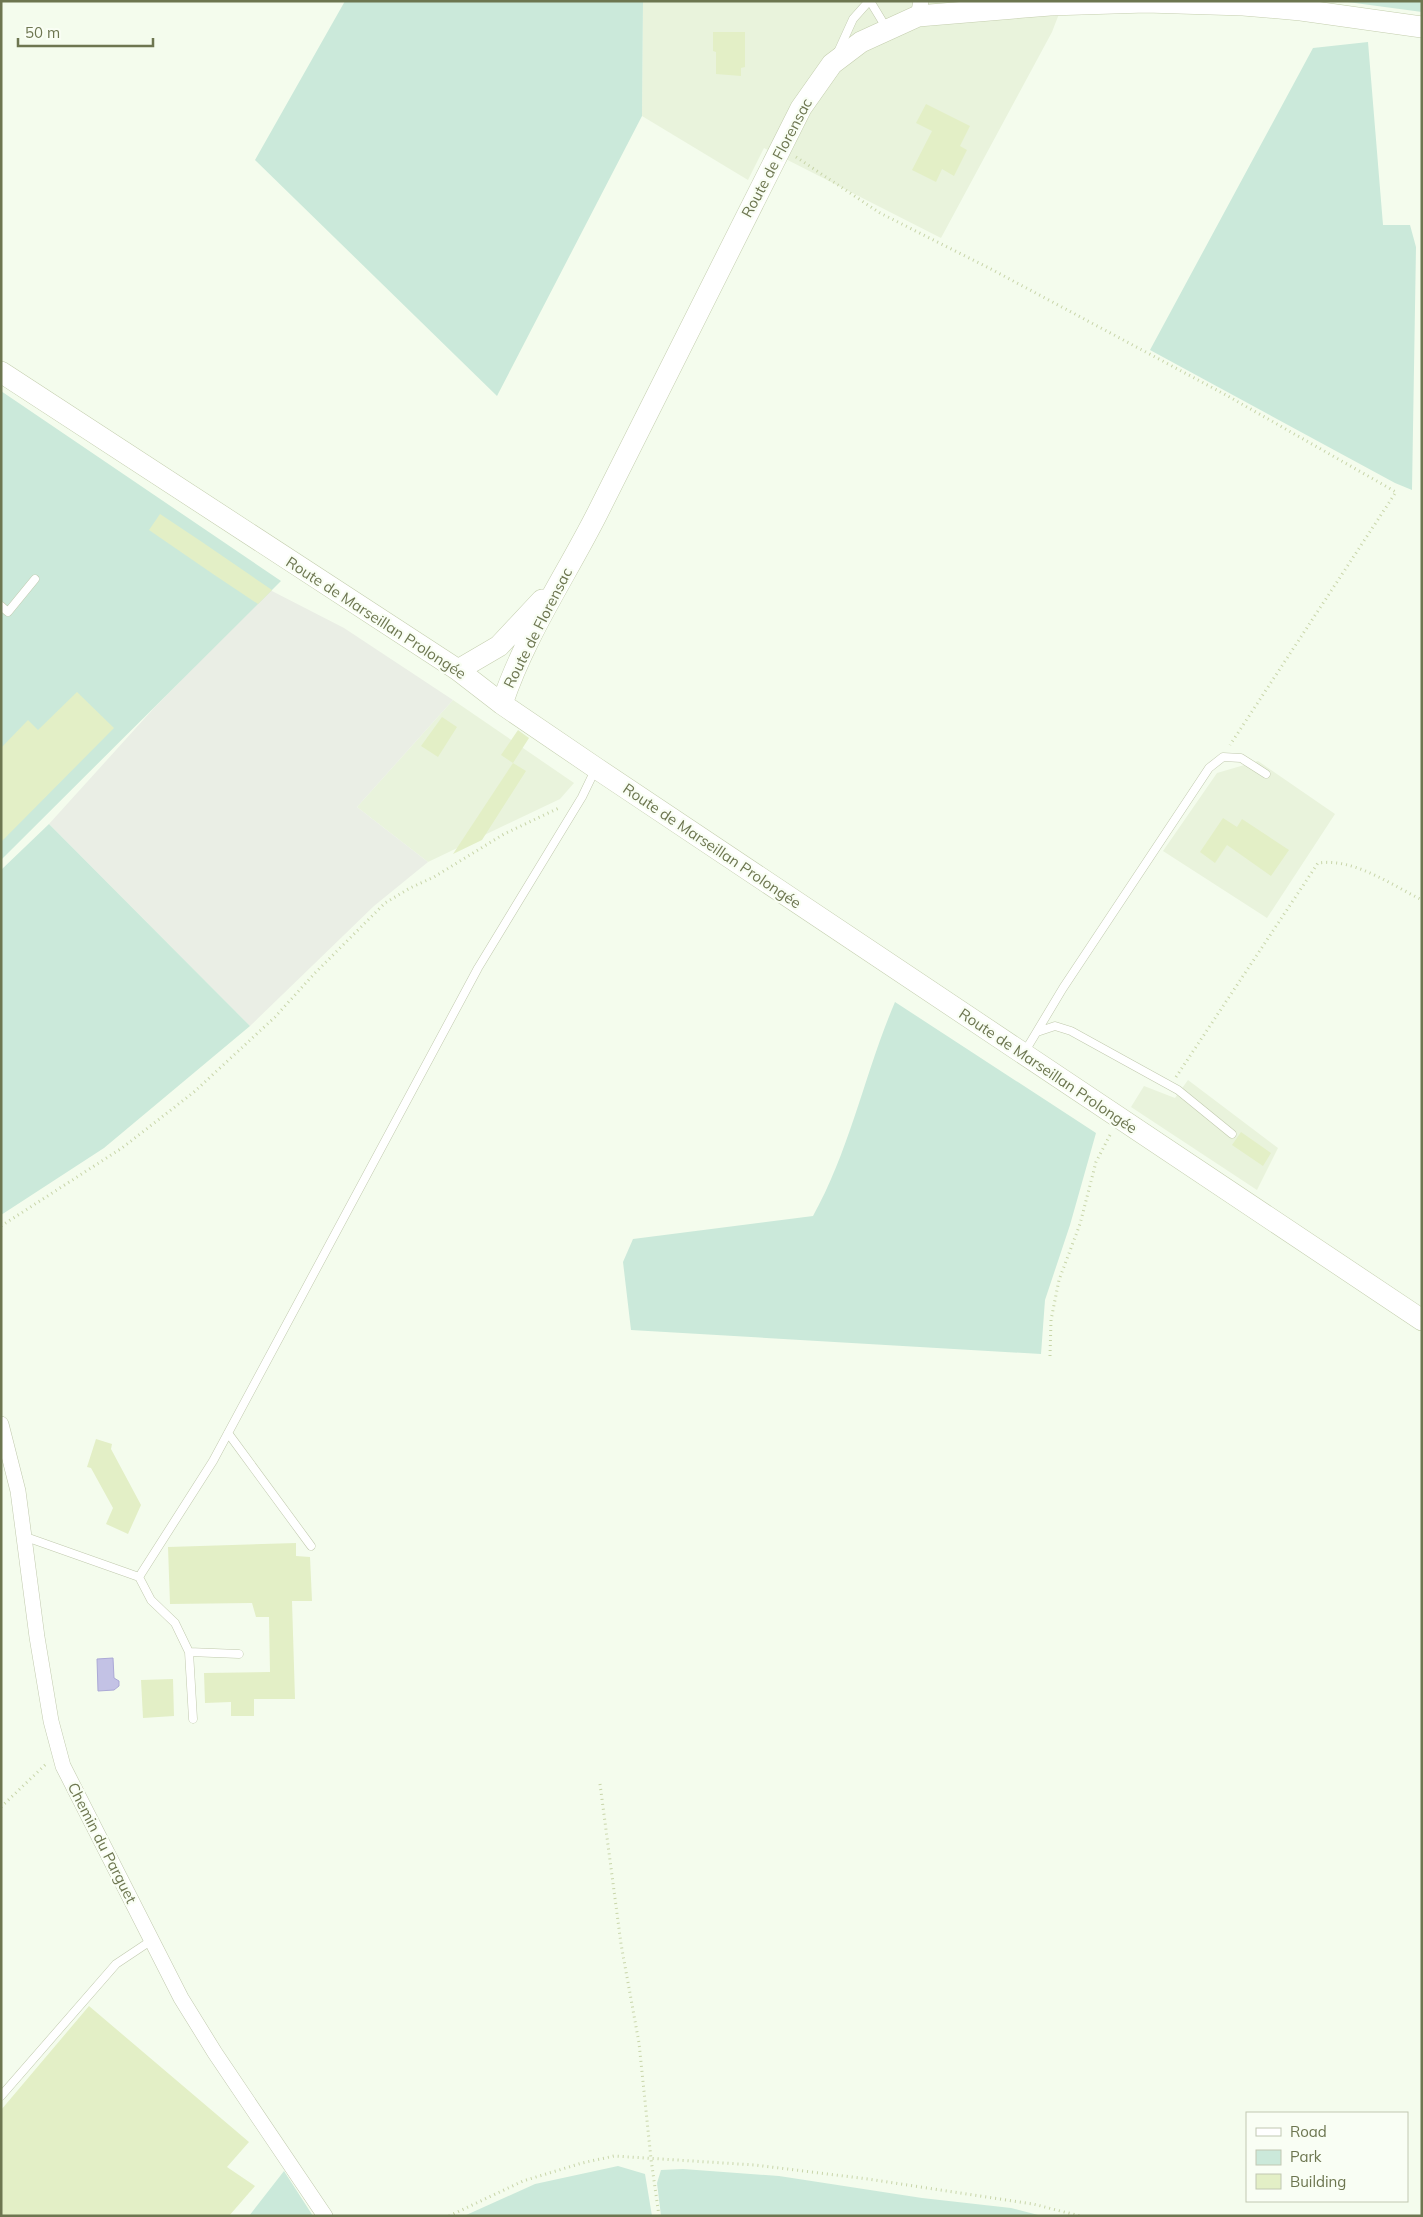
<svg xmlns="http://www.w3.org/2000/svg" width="1423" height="2217" font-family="Mulish,sans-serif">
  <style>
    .residential { fill: #e9f3dc }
    .industrial { fill: #eaeee5 }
    .green { fill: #cbe9da }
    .water { fill: #c3c2e5; stroke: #aba9d6 }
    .building { fill: #e3efc6 }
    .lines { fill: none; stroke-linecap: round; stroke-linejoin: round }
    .lane-casing { stroke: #c0c9ad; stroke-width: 9 }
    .street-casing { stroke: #c0c9ad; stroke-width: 16 }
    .secondary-casing { stroke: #c4ceae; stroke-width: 22 }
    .path { stroke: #c8d5a9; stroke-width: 3; stroke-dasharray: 1 4; stroke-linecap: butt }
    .lane { stroke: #fff; stroke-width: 8 }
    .street { stroke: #fff; stroke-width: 15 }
    .secondary { stroke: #fff; stroke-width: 21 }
    .labels { text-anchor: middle; stroke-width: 4.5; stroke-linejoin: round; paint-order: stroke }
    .street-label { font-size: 15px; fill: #6d7650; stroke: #f9fef4 }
  </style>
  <rect width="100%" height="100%" fill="#f4fced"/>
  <!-- residential -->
  <path class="residential" d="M643 1H1064L1052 32 941 238 764 148 748 180 642 116Z
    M453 700 574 783 560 799 428 862 357 807Z
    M1258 761 1335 814 1267 918 1163 851 1217 773Z
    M1188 1080 1278 1148 1257 1190 1131 1107 1144 1086 1175 1098Z"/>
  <!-- industrial -->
  <path class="industrial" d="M270 590 344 628 453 700 357 807 428 862 374 906 250 1026 49 824 154 708Z"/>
  <!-- green -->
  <path class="green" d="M345 1H643L642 116 497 396 255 160Z
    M1340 1H1422V12Z
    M1368 42 1383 225H1410L1416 247 1412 490 1395 483 1150 350 1313 48Z
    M1 391 281 581 1 860Z
    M49 824 250 1026 104 1148 1 1215V870Z
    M895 1002 1096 1133 1070 1225 1045 1300 1041 1354 631 1330 623 1262 633 1239 813 1216C850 1150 865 1072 895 1002Z
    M618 2166 645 2174 652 2216H464L535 2184Z
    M683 2169 779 2176 922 2198 1011 2208 1042 2216H661L657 2183 661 2170Z
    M284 2171 313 2216H249Z"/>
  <!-- water -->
  <path class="water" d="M113 1658 114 1678 119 1681V1686L114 1690 98 1691 97 1659Z"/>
  <!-- building -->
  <path class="building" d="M713 32H745V67L741 68V76L716 74V52L713 51Z
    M926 104 970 126 960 146 967 150 954 176 942 169 936 182 912 170 932 131 916 123Z
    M160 514 202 542 272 590 258 604 213 574 149 530Z
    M77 692 114 728 1 842V748L28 720 38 730Z
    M442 717 457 727 438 757 421 746Z
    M518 730 529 738 513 763 501 755Z
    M513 763 526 771 482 840 453 854Z
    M1223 818 1237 827 1242 819 1289 850 1271 876 1227 845 1215 863 1200 852Z
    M1241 1132 1271 1153 1263 1166 1232 1145Z
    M96 1439 112 1444 111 1449 141 1505 128 1534 106 1524 113 1508 91 1468 87 1467Z
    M296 1543V1556L310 1557 312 1601H292L295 1699H254V1716H231V1702L205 1703 204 1673 270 1672 269 1617H256L252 1603 170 1604 168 1547Z
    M173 1679 174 1716 143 1718 141 1680Z
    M89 2006 249 2142 227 2167 255 2186 229 2216H1V2110Z"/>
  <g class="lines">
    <!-- lane casing -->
    <g class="lane-casing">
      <path id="lane" d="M870 1 887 29
        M838 52 853 19 869 1
        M1 606 8 612 35 579
        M1037 1032 1055 1026 1071 1031 1178 1090 1232 1134
        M1024 1053 1063 988 1209 768 1223 757 1241 758 1266 774
        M228 1433 311 1546
        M23 1536 139 1577 213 1461 478 968 582 797 595 770
        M139 1577 151 1600 175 1623 189 1652 239 1654
        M189 1652 193 1719
        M1 2096 116 1964 152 1940"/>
    </g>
    <!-- street casing -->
    <g class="street-casing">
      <path id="street" d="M918 16 921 1
        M1 1424 18 1491 37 1637 51 1721 63 1766 181 1998 215 2053 325 2216"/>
    </g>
    <!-- secondary casing -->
    <g class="secondary-casing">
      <path id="secondary" d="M1 372 458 670 502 704 596 768 1422 1320
        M458 670 499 646 542 600
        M502 704C524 637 565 577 597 514 665 379 732 243 801 108L832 64 861 42 918 16 1050 5 1146 2 1243 5 1301 10 1422 27"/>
    </g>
    <!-- path -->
    <path class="path" d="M796 157 880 213 989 268 1226 395 1396 492 1230 745
      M1176 1077 1318 863C1354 858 1390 884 1422 900
      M1 1226 122 1148 194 1092 275 1017 314 974 385 903 410 888 434 877 504 834 561 807
      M1050 1356 1051 1320 1059 1280 1080 1224 1096 1162 1110 1135
      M600 1784 621 1944 639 2043 651 2159 659 2216
      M1 1807 46 1764
      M449 2216 523 2181 582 2163 614 2156 755 2165 868 2179 1033 2204 1080 2216"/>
    <!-- lane -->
    <use href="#lane" class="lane"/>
    <!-- street -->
    <use href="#street" class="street"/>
    <!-- secondary -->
    <use href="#secondary" class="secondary"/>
  </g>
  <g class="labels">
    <!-- street labels -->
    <g class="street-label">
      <text transform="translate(777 158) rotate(-62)" y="5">Route de Florensac</text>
      <text transform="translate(376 618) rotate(33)" y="5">Route de Marseillan Prolongée</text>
      <text transform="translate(538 628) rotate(-63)" y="5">Route de Florensac</text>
      <text transform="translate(712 846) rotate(34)" y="5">Route de Marseillan Prolongée</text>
      <text transform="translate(1048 1071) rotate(34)" y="5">Route de Marseillan Prolongée</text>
      <text transform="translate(102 1843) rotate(63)" y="5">Chemin du Parguet</text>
    </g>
  </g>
  <!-- border -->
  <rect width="1423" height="2217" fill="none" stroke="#6d7650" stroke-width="5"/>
  <!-- legend -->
  <rect x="1246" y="2112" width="162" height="90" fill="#f9fef4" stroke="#c1c8b2"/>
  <rect x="1256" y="2128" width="25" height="8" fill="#ffffff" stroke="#c1c8b2"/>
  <text x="1290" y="2137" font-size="15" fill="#6d7650">Road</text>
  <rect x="1256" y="2150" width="25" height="15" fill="#cbe9da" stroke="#c1c8b2"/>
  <text x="1290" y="2162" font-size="15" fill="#6d7650">Park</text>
  <rect x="1256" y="2174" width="25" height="15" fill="#e3efc6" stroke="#c1c8b2"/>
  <text x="1290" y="2187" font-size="15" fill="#6d7650">Building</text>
  <!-- scale -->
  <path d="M18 38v8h135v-8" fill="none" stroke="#6d7650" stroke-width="2.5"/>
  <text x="25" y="38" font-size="15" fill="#6d7650" stroke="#f9fef4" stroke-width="4" paint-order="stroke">50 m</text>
</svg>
